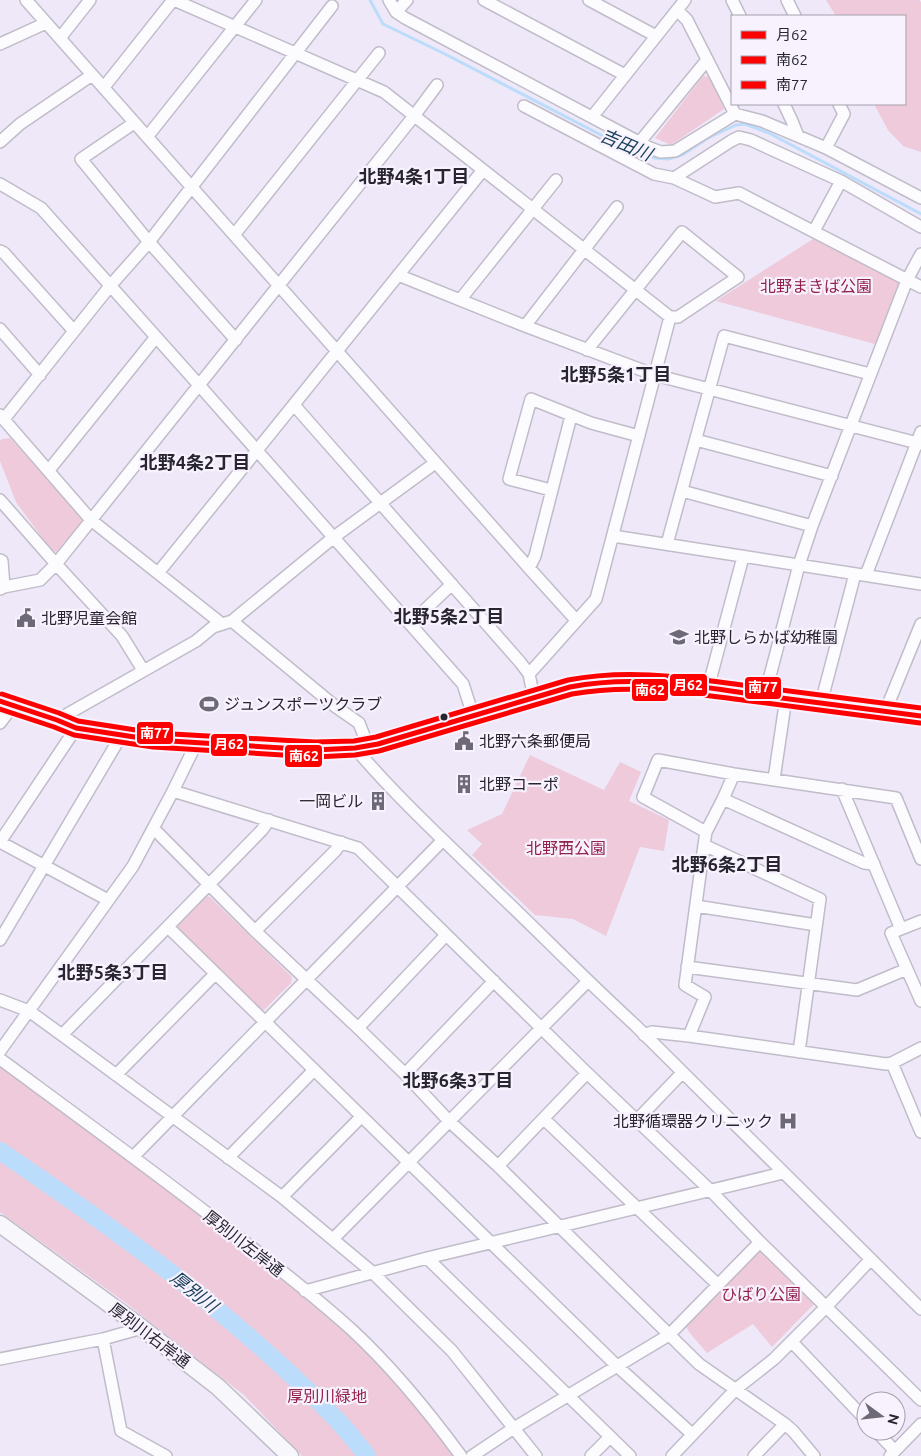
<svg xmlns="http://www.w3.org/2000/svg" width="921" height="1456" font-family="Ubuntu,'Noto Sans JP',sans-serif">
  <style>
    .green { fill: #efcada }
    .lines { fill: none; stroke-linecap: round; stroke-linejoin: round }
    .stream { stroke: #bbdcfb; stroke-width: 3 }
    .river { stroke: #bbdcfb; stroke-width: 18 }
    .street-casing { stroke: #c1bcc9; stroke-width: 14 }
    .secondary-casing { stroke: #c1bcc9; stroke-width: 19 }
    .street { stroke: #fcfcfe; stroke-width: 11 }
    .secondary { stroke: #f8f8fc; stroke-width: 16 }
    .bus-1-casing { stroke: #f7f2fe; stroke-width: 9 }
    .bus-2-casing { stroke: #f7f2fe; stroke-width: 9 }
    .bus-3-casing { stroke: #f7f2fe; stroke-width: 9 }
    .bus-1 { stroke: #f00; stroke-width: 5 }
    .bus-2 { stroke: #f00; stroke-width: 5 }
    .bus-3 { stroke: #f00; stroke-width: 5 }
    .bus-dot { fill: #292530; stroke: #f7f2fe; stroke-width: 2 }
    .labels { text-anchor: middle; stroke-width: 4.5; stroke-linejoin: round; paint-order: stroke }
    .park-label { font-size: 16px; fill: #94214a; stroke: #f7f2fe }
    .poi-label { font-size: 16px; fill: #292530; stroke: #f7f2fe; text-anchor: start }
    .street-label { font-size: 16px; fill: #292530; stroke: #f7f2fe }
    .water-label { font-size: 18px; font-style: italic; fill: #183e57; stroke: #f7f2fe }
    .neighbourhood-label { font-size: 18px; font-weight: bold; fill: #292530; stroke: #f7f2fe }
    .line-badge { stroke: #f7f2fe; stroke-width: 2 }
    .badge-label { font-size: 14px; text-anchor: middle; font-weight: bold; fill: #fff }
  </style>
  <rect width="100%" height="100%" fill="#eee8f9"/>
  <!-- green -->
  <path class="green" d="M826 0H919L921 2V152L903 146 888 130 874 104H905V16H836Z
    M703 76 710 77 724 109 671 145 655 138Z
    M813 239 900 282 875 344 716 301Z
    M10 438 82 517V522L57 552 52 551 16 502 0 461V441L2 439Z
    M530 755 604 790 620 762 641 772 629 801 669 820 664 851 640 847 606 936 573 919 535 915 472 855 482 844 467 830 502 814Z
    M207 896 210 897 292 977 291 983 264 1010H260L178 930V926Z
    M0 1065 189 1206 285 1281 337 1323 404 1390 455 1456H302L244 1395 126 1303 0 1212Z
    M760 1250 815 1303 772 1347 753 1324 707 1353 689 1332 686 1326Z"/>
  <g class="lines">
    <!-- stream -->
    <path class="stream" d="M370 0 383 24 445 54 603 136 655 158 668 159 682 155 708 138 736 125 745 124 769 133 921 214"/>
    <!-- river -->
    <path class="river" d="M0 1151C118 1231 236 1315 335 1418 347 1430 357 1443 367 1456"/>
    <!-- street casing -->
    <g class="street-casing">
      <path id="street" d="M26 0 529 568 576 620
        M174 0 384 92 670 317 596 599 529 674 534 698
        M389 0 396 12 405 18 650 148 661 152 675 151 735 114 762 121 826 148 921 198
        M484 0 625 75
        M589 0 656 36
        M732 0 740 16
        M787 0 795 16
        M677 10 687 20 735 114
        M396 12 407 0
        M60 38 90 0
        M0 44 46 23
        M104 87 173 0
        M784 104 792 121 798 136
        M524 106 654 174 674 178 715 197 739 193 921 287
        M592 117 685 0
        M134 123 81 159 149 242 236 340
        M147 137 256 0
        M0 142 20 124 92 75
        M639 143 707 60
        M826 148 844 114 839 104
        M674 178 731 141 739 137 751 140 764 146 841 181 921 227
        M0 184 41 208 199 385 463 684 471 709 472 716
        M814 231 841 181
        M234 235 379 53
        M0 251 4 253 74 331
        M398 275 525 326 655 375 921 444
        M460 300 556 180
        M525 326 617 207
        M0 329 40 375
        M587 350 682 232 738 277 678 317H670
        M294 405 520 662 529 674
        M0 415 91 520 222 624
        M4 419 110 286 149 242 332 6
        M696 440 832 476
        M49 470 156 337
        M551 490 509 479 531 399 591 423 639 436
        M682 491 812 526
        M0 500 56 564 122 636 143 670
        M613 536 921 584
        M667 544 724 336 870 374
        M0 560 2 561 4 587
        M529 568 535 556 571 416
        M158 573 483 170
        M866 575 921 432
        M0 589 4 587 40 580 56 564 414 116 437 85
        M232 621 336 707 359 723 368 746
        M410 624 452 584
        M708 688 743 557
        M765 695 799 565 812 526 907 280 921 254
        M821 703 855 574
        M885 712 921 624
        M57 720 196 641 213 627 232 621 334 537 435 463
        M0 723 13 706
        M76 728 0 842 108 900
        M355 748C400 801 452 848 501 896 546 939 589 983 635 1025L921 1309
        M774 779 786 698
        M842 789 901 929 891 933 921 1001
        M173 791 358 848 587 1073 710 1190 760 1242 921 1400
        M723 799 864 863 874 864
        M154 829 255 931 358 1028 405 1074 449 1121 498 1166 699 1364 785 1424 793 1431 814 1456
        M706 832 643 797 658 760 734 774 896 798 921 859
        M704 845 820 899 799 1052
        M696 906 816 925
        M168 927 617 1366 692 1434
        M901 929 921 921
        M255 931 336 850 341 842
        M0 940 121 736
        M687 967 857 990 907 969
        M0 1000 29 1011 62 1035 282 1197 372 1272 452 1351 536 1456
        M358 1028 446 935
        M62 1035 262 830 269 820
        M644 1035 652 1032 689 1036 886 1064 892 1063 921 1048
        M689 1036 705 997 685 985 704 845 706 832 723 799 734 774
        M0 1051 133 866 173 791 196 744
        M0 1059C72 1112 145 1165 216 1220 262 1255 309 1291 352 1330 393 1368 428 1411 461 1456
        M892 1063 921 1132
        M405 1074 494 981
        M116 1075 215 974
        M544 1119 717 1284
        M637 1120 682 1073
        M133 1157 443 840
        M228 1158 314 1070
        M498 1166 587 1073
        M282 1197 361 1117
        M333 1239 587 982
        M427 1258 630 1456
        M305 1291 427 1258 783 1173
        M103 1339 121 1431 166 1456
        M792 1342 866 1420
        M0 1359 103 1339 142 1328
        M876 1431 895 1451
        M472 1456 514 1428 669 1335 760 1242
        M591 1456 610 1437
        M672 1456 736 1389 774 1359 826 1307 871 1259
        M754 1456 785 1424
        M890 1456 921 1424"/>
    </g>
    <!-- secondary casing -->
    <g class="secondary-casing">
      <path id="secondary" d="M0 701 57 720 76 728 97 732 154 740 315 750 355 748 378 744 570 687 592 683 617 681 664 682 921 716
        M0 1224 142 1328 218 1387 290 1456"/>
    </g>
    <!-- street -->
    <use href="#street" class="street"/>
    <!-- secondary -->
    <use href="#secondary" class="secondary"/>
    <!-- bus-1 casing -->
    <g class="bus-1-casing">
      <path id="bus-1" d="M0 701 57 720 76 728 154 740 315 750 355 748 378 744 570 687C634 675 688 685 751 694 808 701 864 709 921 716"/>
    </g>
    <!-- bus-2 casing -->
    <g class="bus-2-casing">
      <path id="bus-2" d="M0 709 54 727 74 735 153 747 315 757 355 755 379 751 572 694C634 683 688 693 750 701 807 708 863 716 920 723"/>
    </g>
    <!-- bus-3 casing -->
    <g class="bus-3-casing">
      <path id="bus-3" d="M2 694 59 713 78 721 155 733 315 742 354 741 376 737 568 680C631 668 688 678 750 686 807 693 864 701 921 708"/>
    </g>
    <!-- bus-1 -->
    <use href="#bus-1" class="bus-1"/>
    <!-- bus-2 -->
    <use href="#bus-2" class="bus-2"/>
    <!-- bus-3 -->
    <use href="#bus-3" class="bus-3"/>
  </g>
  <!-- icons -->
  <defs>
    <g id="civic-bare" transform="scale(1.5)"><path d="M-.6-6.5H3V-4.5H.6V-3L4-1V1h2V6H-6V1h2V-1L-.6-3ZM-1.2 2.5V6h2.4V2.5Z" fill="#6e6976" stroke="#f7f2fe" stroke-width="2.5" paint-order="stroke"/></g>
    <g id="school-bare" transform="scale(1.5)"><path d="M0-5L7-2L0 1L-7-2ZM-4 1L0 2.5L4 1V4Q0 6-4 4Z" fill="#6e6976" stroke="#f7f2fe" stroke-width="2.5" paint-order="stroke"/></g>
    <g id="stadium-bare" transform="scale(1.5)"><path d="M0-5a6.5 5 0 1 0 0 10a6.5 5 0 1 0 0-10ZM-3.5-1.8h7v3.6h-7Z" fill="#6e6976" stroke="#f7f2fe" stroke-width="2.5" paint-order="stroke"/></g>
    <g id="building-bare" transform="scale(1.5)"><path d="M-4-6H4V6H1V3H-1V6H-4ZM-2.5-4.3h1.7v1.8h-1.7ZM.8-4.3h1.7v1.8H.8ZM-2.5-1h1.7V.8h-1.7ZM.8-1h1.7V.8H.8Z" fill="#6e6976" stroke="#f7f2fe" stroke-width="2.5" paint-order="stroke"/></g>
    <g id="hospital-bare" transform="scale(1.5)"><path d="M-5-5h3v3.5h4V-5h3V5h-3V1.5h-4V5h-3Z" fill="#6e6976" stroke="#f7f2fe" stroke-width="2.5" paint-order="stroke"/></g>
  </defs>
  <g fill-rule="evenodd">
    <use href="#civic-bare" x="26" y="618"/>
    <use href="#school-bare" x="679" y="637"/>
    <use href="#stadium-bare" x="209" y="704"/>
    <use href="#civic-bare" x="464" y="741"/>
    <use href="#building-bare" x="464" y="784"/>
    <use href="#building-bare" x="378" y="801"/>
    <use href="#hospital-bare" x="788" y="1121"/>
  </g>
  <!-- markers -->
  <circle class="bus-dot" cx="444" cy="717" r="4.5"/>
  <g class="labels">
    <!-- park labels -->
    <g class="park-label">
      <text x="816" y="292">北野まきば公園</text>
      <text x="566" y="854">北野西公園</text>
      <text x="761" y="1300">ひばり公園</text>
      <text x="327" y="1402">厚別川緑地</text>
    </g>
    <!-- poi labels -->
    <g class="poi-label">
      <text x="41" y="624">北野児童会館</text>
      <text x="694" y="643">北野しらかば幼稚園</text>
      <text x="224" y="710">ジュンスポーツクラブ</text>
      <text x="479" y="747">北野六条郵便局</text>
      <text x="479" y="790">北野コーポ</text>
      <text x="363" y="807" text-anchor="end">一岡ビル</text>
      <text x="773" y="1127" text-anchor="end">北野循環器クリニック</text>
    </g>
    <!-- street labels -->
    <g class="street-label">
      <text transform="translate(244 1243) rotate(38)" y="6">厚別川左岸通</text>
      <text transform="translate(150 1335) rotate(37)" y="6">厚別川右岸通</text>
    </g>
    <!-- water labels -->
    <g class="water-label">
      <text transform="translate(626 145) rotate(23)" y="6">吉田川</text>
      <text transform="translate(194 1292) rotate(38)" y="6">厚別川</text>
    </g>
    <!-- neighbourhood labels -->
    <g class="neighbourhood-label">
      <text x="414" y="183">北野4条1丁目</text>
      <text x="616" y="381">北野5条1丁目</text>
      <text x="195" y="469">北野4条2丁目</text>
      <text x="449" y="623">北野5条2丁目</text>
      <text x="727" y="871">北野6条2丁目</text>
      <text x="113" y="979">北野5条3丁目</text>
      <text x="458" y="1087">北野6条3丁目</text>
    </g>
  </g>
  <g class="line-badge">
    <rect x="669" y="673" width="39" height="24" rx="5" fill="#f00"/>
    <rect x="744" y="676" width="38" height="24" rx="5" fill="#f00"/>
    <rect x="631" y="678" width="38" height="24" rx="5" fill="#f00"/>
    <rect x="136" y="721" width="38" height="24" rx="5" fill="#f00"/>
    <rect x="210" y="733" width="38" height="24" rx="5" fill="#f00"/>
    <rect x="284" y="744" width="39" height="24" rx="5" fill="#f00"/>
  </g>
  <g class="badge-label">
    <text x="688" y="690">月62</text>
    <text x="763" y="692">南77</text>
    <text x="650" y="695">南62</text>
    <text x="155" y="738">南77</text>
    <text x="229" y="749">月62</text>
    <text x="304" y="761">南62</text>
  </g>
  <!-- legend -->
  <rect x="731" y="15" width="175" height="90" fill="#f7f2fe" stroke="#a5a0ac"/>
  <rect x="741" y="31" width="25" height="8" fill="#ff0000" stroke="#a5a0ac"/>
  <text x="776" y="40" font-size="15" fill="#292530">月62</text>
  <rect x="741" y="56" width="25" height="8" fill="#ff0000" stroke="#a5a0ac"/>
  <text x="776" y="65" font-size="15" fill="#292530">南62</text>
  <rect x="741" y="81" width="25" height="8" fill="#ff0000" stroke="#a5a0ac"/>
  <text x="776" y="90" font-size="15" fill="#292530">南77</text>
  <!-- north arrow -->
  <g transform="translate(881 1416) rotate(105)"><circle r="24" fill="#f7f2fe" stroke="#a5a0ac"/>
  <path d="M0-4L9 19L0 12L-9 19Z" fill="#6e6976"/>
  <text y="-8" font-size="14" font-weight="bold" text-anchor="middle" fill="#292530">N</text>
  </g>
</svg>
